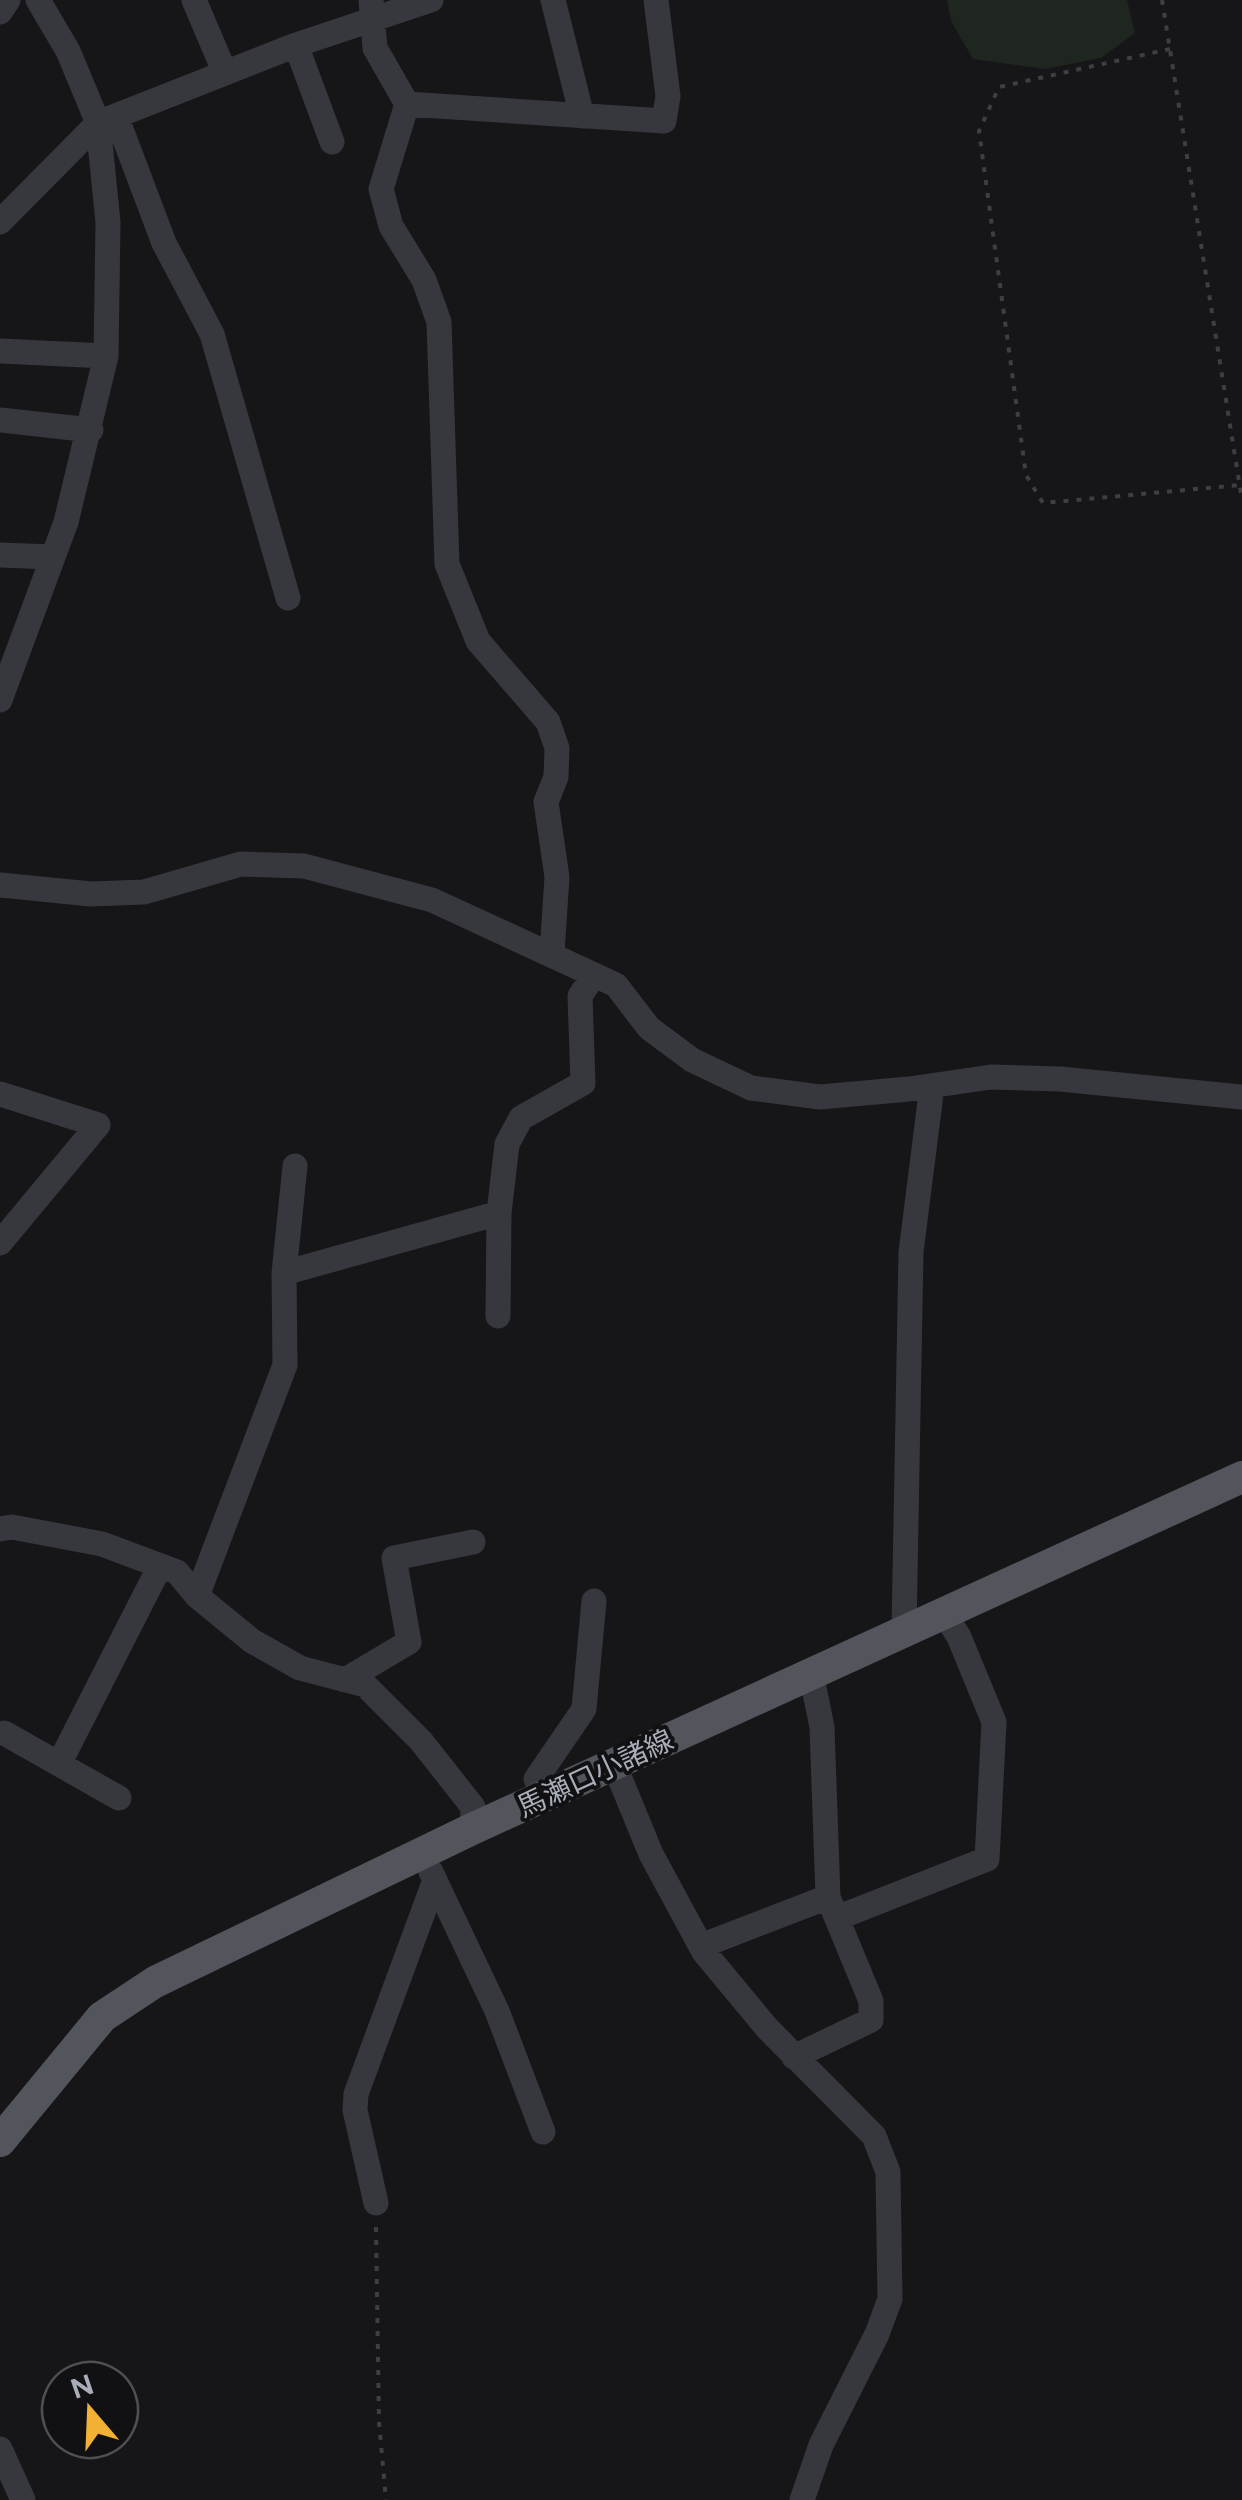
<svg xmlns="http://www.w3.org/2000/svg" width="1242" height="2500" font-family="Figtree,'Noto Sans JP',sans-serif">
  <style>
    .green { fill: #1e261f }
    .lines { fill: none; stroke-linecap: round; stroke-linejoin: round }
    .path { stroke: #3d3f44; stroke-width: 4; stroke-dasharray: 5 8; stroke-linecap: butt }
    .minor { stroke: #37383d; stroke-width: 25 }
    .major { stroke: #53555c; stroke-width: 32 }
    .labels { text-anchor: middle; stroke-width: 8; stroke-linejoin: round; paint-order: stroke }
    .street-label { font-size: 28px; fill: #a8adb8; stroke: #111113 }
  </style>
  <rect width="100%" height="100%" fill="#161618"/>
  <!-- green -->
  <path class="green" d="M947 0H1127L1135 33 1101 58 1045 69 973 59 951 21Z"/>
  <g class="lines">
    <!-- path -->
    <path class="path" d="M1162 0 1242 500
      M1170 49 999 87 979 131 1026 475 1043 503 1240 485
      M376 2227 379 2422 386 2500"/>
    <!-- minor -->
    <path class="minor" d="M194 0 225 73
      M371 0 375 48 407 104 381 189 391 226 424 280 439 322 447 564 478 641 548 722 557 748 556 777 546 802 557 877 552 953
      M553 0 582 116
      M0 12 8 0
      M296 45 332 142
      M407 104 664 121 668 96 656 0
      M116 116 164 243 212 334 288 598
      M0 222 98 123 296 45 431 0
      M0 351 106 356
      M0 420 91 430
      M0 555 52 557
      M0 700 66 522 106 356 108 222 98 123 68 51 38 0
      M0 885 91 894 144 892 241 864 304 866 432 900 616 985 649 1028 692 1060 751 1088 820 1097 909 1089 991 1077 1060 1079 1242 1097
      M0 1094 98 1125 0 1243
      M284 1273 499 1213 507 1144 521 1118 583 1083 580 996 594 975
      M498 1316 499 1213
      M0 1529 12 1527 102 1544 177 1572 197 1596 252 1641 300 1668 365 1685 421 1741 473 1807 472 1829
      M197 1596 285 1365 284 1273 295 1166
      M904 1630 911 1252 932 1086
      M345 1680 409 1642 394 1558 473 1542
      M4 1733 119 1798
      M59 1764 160 1566
      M614 1764 651 1854 704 1952 767 2028 874 2136 888 2172 890 2299 877 2334 821 2445 802 2500
      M544 1796 536 1779 584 1709 594 1601
      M431 1872 497 2011 543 2132
      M837 1918 987 1859 994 1722 959 1637 943 1612
      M701 1946 828 1897
      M794 2057 871 2020V2001L828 1897 822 1727 811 1673
      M376 2203 355 2110 356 2094 435 1880
      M0 2449 23 2500"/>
    <!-- major -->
    <path class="major" d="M0 2141 102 2017 155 1982 472 1829 1242 1477"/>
  </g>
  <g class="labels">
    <!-- street labels -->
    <g class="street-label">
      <text transform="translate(595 1773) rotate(-25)" y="10">馬瀬口小諸線</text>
    </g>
  </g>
  <!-- north arrow -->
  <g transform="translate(90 2410) rotate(341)"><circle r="48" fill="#111113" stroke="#4d4f55" stroke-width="2.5"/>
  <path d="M0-8L18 38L0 25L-18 38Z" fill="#f2b134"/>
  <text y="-15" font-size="28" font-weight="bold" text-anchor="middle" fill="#a8adb8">N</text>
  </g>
</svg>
